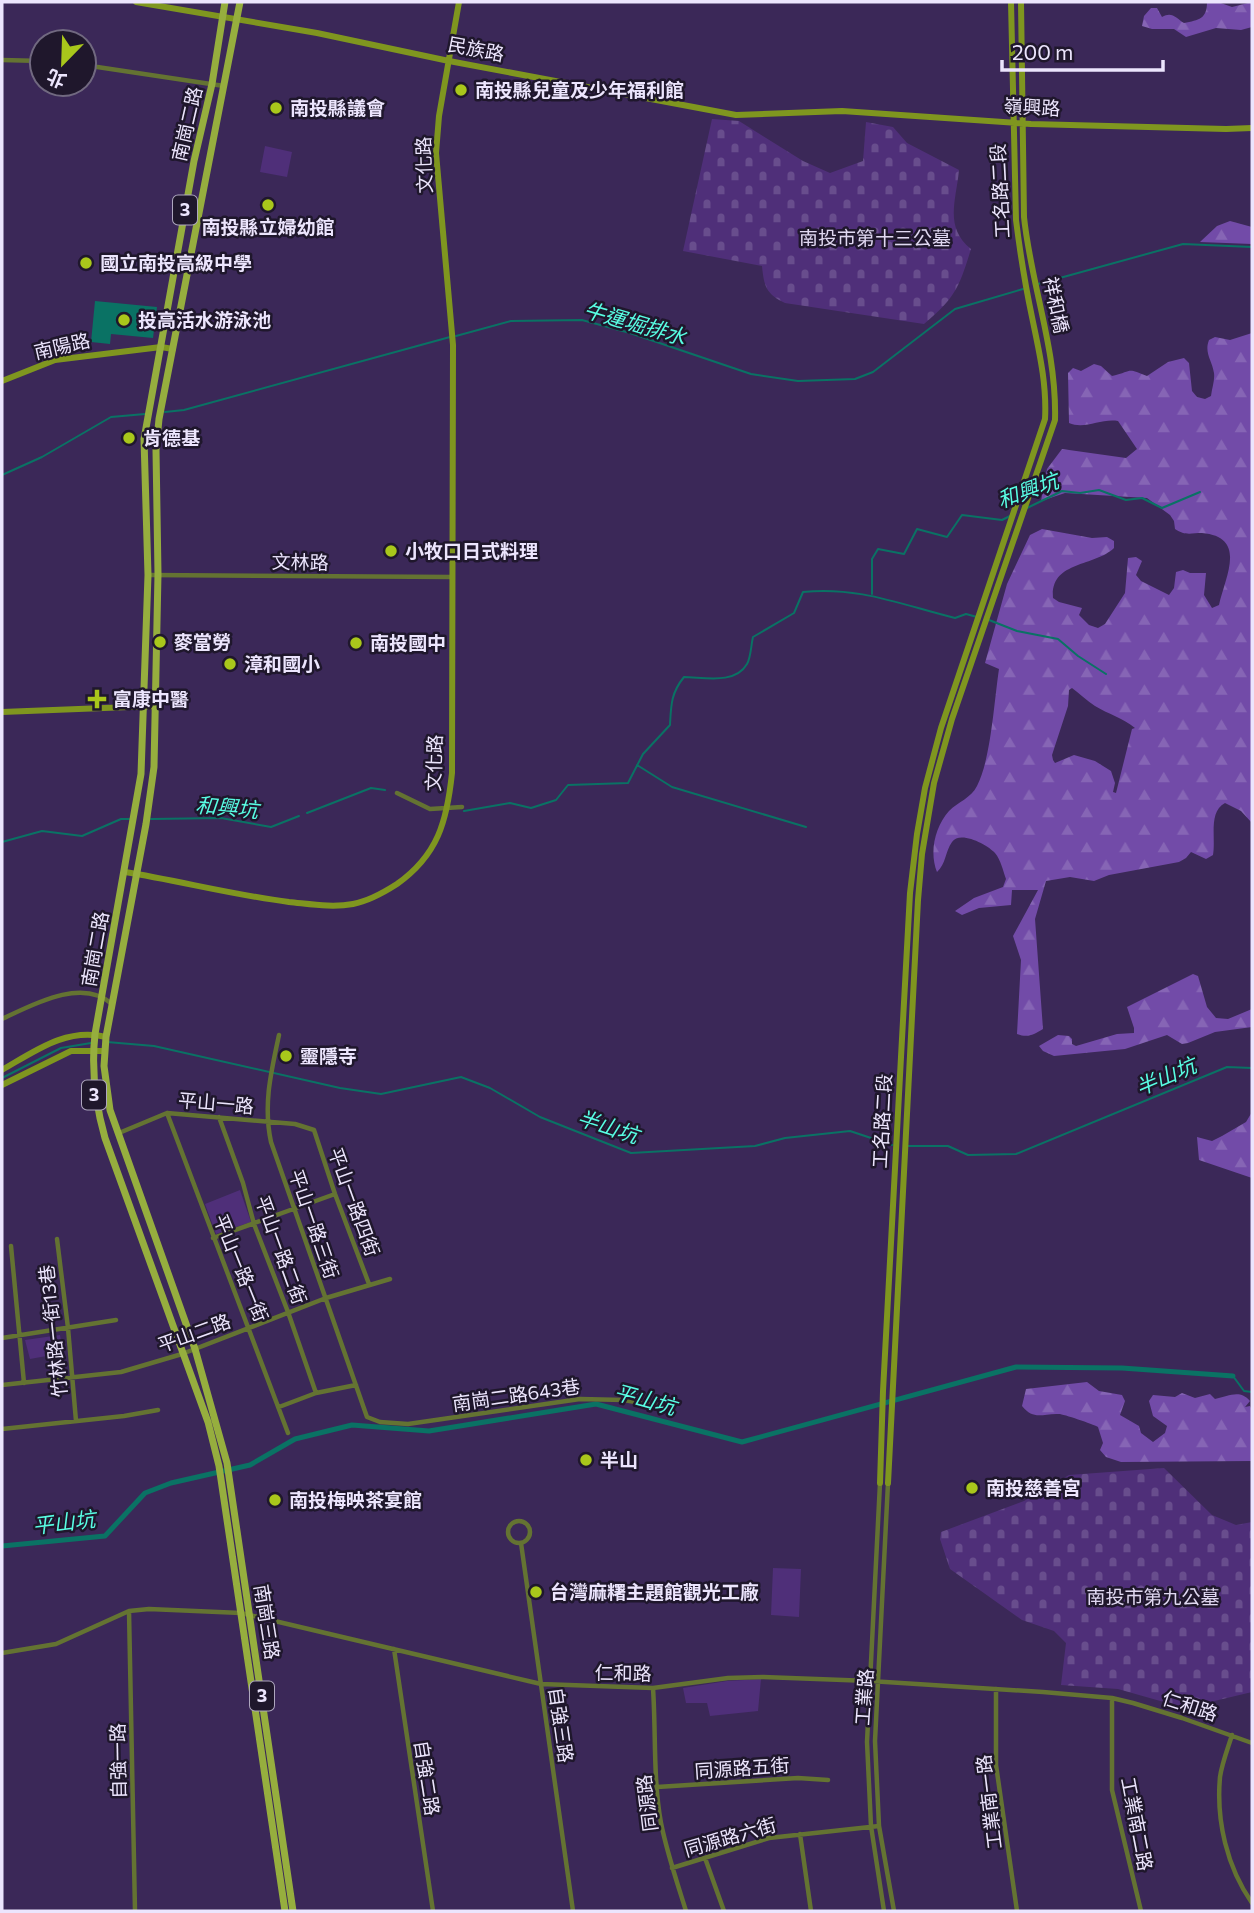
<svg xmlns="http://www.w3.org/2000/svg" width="1254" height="1913" font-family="Commissioner,'Noto Sans TC',sans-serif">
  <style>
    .green { fill: #4f2f79 }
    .forest { fill: url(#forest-firs); fill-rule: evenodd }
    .cemetery { fill: url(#cemetery-stones) }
    .water { fill: #0a7264 }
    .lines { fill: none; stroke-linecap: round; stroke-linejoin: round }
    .stream { stroke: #0a7264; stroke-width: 2 }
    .canal { stroke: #0a7264; stroke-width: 5 }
    .street { stroke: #647332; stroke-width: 4.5 }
    .secondary { stroke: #7f961f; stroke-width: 6 }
    .primary { stroke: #96ae3e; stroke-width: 7 }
    .poi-dot { fill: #a9c71b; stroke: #1f172c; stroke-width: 2.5 }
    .labels { text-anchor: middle; stroke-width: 5; stroke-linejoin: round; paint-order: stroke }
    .shield { fill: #1f172c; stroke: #aea7be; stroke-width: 2 }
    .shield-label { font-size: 18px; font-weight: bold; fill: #ece5fd }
    .street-label { font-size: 19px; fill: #ece5fd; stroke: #1f172c }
    .poi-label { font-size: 19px; font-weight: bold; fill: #ece5fd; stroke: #1f172c; text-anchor: start }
    .park-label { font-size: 19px; fill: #e0d8f1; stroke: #1f172c }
    .water-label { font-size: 21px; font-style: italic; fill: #58fde3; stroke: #1f172c }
  </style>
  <defs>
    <pattern id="forest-firs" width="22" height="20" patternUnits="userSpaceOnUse" patternTransform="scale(1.75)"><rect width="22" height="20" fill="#724ba8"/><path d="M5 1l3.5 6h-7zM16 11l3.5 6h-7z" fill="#8665b5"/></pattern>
    <pattern id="cemetery-stones" width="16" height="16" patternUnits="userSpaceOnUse" patternTransform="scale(1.75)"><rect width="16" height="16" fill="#4f2f79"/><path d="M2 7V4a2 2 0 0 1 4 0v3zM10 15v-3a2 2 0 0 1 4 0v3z" fill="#684d8d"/></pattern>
  </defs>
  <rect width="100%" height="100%" fill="#3b2858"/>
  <!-- green -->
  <path class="green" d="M265 146 292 152 287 177 260 172Z
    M240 1190 251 1222 216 1234 205 1204Z
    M60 1335 63 1353 30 1359 25 1340Z
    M773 1568 801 1569 799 1617 771 1615Z
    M761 1679 758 1711 710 1716 707 1703H686L683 1688 727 1681Z"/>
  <!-- forest -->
  <path class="forest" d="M1207 2H1218L1232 7 1252 2V27L1241 30 1216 28 1186 37 1174 29H1152L1142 26 1144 16 1151 8H1157L1162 17C1172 11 1176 18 1184 23 1199 20 1207 19 1207 2Z
    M1230 221 1252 227V244L1200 242 1217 226Z
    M1252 333V823L1241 811 1225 803C1208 812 1216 838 1213 855L1206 859 1191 852 1186 858 1179 862 1109 875 1094 881 1070 877 1046 881 1035 919 1043 1029C1033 1035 1028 1038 1017 1034L1021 960 1013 936 1038 890H1012L1011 905 979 908 962 915 955 911 974 898 1003 887 1006 879C1003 871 1001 860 995 853 988 845 960 830 952 842 945 852 946 864 937 872 929 852 935 827 949 811 958 802 971 798 977 786 991 759 994 702 999 669L985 663 1007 584 1030 535 1042 529 1092 538 1107 537 1114 541V548C1094 567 1050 561 1053 598L1059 602 1082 608 1079 615 1089 625 1098 628 1105 624 1125 593 1128 558 1136 557 1142 561 1136 575 1141 581 1169 595 1174 588 1176 572 1183 570 1190 573H1206L1204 595 1212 608 1219 605C1225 577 1248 537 1202 533 1191 533 1185 536 1175 529L1174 521 1170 515 1147 498 1065 493 1041 501 1047 469 1062 449 1126 458 1137 449 1118 421C1101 418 1085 430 1069 423L1068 373 1073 368 1081 371 1094 364 1101 366 1112 376C1133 371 1126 367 1147 376L1168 362 1184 358 1189 363 1192 391 1197 397 1205 399 1211 396C1212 388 1215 380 1214 373 1212 360 1204 353 1209 340L1215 337 1230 340ZM1072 688C1079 693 1087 701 1095 706 1108 714 1123 718 1135 728L1132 729 1116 793 1113 792 1115 783 1111 771 1095 761 1074 755 1055 763 1053 760 1052 755 1068 706 1069 690Z
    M1193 974 1198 976 1207 1007 1216 1018 1228 1019 1252 1009V1027L1215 1032 1188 1043 1182 1044 1167 1035 1125 1049 1054 1056 1043 1051 1039 1046 1058 1035 1069 1036 1072 1039V1044L1076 1046 1117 1034 1134 1033V1028L1127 1007Z
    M1252 1112V1178L1199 1160 1197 1137 1212 1141 1222 1136 1246 1122Z
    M1087 1382 1099 1391 1122 1395 1125 1401 1120 1415 1139 1426 1141 1433 1153 1442 1165 1433 1167 1426 1153 1416 1149 1401 1153 1395 1175 1397 1182 1393 1195 1398 1210 1394 1215 1399C1229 1396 1240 1389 1250 1401L1245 1407 1250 1406 1252 1410V1461L1121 1462 1106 1457 1100 1450 1103 1443 1098 1427C1093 1424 1063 1414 1059 1414 1043 1413 1034 1421 1022 1406L1026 1389Z"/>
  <!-- cemetery -->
  <path class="cemetery" d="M712 119 739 121 803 161 830 173 863 161 866 122 893 127 907 143 959 170C956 201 944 227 971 249 959 288 955 298 924 324L785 303C766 294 764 286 762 266L683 251Z
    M1164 1468 1212 1515 1236 1525 1252 1522V1692L1185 1708 1118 1689 1061 1685 1066 1643 1054 1631 1022 1620 950 1569 940 1539 941 1532 1024 1501 1069 1475Z"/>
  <!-- water -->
  <path class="water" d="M95 301 157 307 153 338 111 334 110 344 91 342Z"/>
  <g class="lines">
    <!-- stream -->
    <path class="stream" d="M1038 284 1183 244 1252 247
      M456 336 511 321 582 320 630 333 751 374 798 381 855 379 873 372 955 309 1023 289
      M165 412 184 410 450 337
      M2 475 42 457 111 417 145 414
      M1027 508 1062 491 1080 493 1099 490 1126 500 1142 498 1162 508 1200 492
      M872 594V559L878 549 904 554 917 529 947 537 962 515 1002 520 1010 516
      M989 620 1017 631 1058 639 1078 656 1106 674
      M637 765 672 787 806 827
      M464 811 510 803 531 808 556 800 568 785 628 783 643 754 670 725C671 705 671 693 684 677 703 677 735 685 747 664 751 657 751 645 753 637L794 613 803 592C858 586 902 605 955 618L966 614 977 617
      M307 813 371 788 385 790
      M151 819 221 818 271 827 299 816
      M2 842 42 831 82 836 121 819H129
      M107 1042 154 1046 340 1088 381 1094 461 1077 490 1088 540 1117 631 1153 755 1146 785 1138 850 1131 892 1145
      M2 1078 61 1048 91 1043
      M908 1146H948L968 1155 1016 1154 1227 1067 1252 1068
      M1233 1376 1244 1391 1252 1392"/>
    <!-- canal -->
    <path class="canal" d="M2 1546 105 1536 145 1493 171 1483 250 1465 295 1439 352 1425 429 1431 596 1404 742 1442 1016 1367 1122 1368 1233 1376"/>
    <!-- street -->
    <path class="street" d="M2 60 42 61
      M84 65 224 86
      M148 575 452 577
      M397 793 430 809 462 807
      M2 1019C32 1005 82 977 112 1004
      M279 1035C271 1072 263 1105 271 1142L367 1417 380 1422 408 1424 580 1399 624 1400 669 1408
      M167 1113 288 1433
      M219 1117 243 1183 254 1224 288 1312 316 1393
      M119 1133 167 1113 295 1124 314 1130 335 1194 369 1284
      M213 1238 335 1194
      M57 1239 68 1328 76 1421
      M11 1246 24 1383
      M2 1338 116 1320
      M2 1385 121 1372 182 1354 326 1298 390 1279
      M279 1407 316 1393 356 1385
      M2 1429 124 1416 158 1410
      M880 1483 867 1742 871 1826 884 1911
      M888 1483 875 1741 879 1826 894 1911
      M508 1532a11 11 0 1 1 22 0a11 11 0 1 1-22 0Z
      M521 1543 573 1911
      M129 1611 135 1911
      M394 1649 433 1911
      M2 1653 56 1644 129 1611 149 1609 241 1613 541 1684 653 1688 728 1678 763 1677 870 1681 1043 1692 1112 1698 1133 1703 1182 1718 1252 1743
      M653 1688C656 1733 653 1779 661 1823 667 1853 677 1882 686 1911
      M996 1689V1765L1017 1911
      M1112 1698V1790L1141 1911
      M1232 1735C1228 1748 1222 1763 1220 1777 1216 1821 1227 1867 1252 1903
      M657 1787 798 1778 828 1780
      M800 1834 811 1911
      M705 1858 724 1911
      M672 1868 769 1838 879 1826"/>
    <!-- secondary -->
    <path class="secondary" d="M136 2 317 33 449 61 736 115 842 111 1031 124 1226 129 1252 128
      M2 381 55 360 161 347 173 349
      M2 712 155 706
      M125 872C180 881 234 895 289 902 310 904 332 908 353 904 369 901 383 893 397 884 438 855 447 821 452 773L453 345 436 153 439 116 459 2
      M2 1070C35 1051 67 1027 106 1037
      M2 1085 71 1051H105
      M880 1483 883 1391 901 1057 910 893 917 834 925 788 941 728 1045 419C1047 384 1039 351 1032 317 1025 284 1020 252 1016 220L1011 2
      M888 1483 918 900 922 854 934 783 952 719 1055 420C1057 350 1031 285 1024 217L1021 2"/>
    <!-- primary -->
    <path class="primary" d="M225 2 212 84 194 161 144 439 148 575 141 774 95 1034C91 1071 95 1103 105 1138L208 1422 219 1466 285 1911
      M240 2 159 419 156 450 158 574 154 767 146 824 106 1037 104 1066 110 1110 195 1349 227 1463 293 1911"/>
  </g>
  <!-- markers -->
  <g class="poi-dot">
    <circle cx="461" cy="90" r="7"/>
    <circle cx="276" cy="108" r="7"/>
    <circle cx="268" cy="205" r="7"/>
    <circle cx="86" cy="263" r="7"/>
    <circle cx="124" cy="320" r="7"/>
    <circle cx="129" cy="438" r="7"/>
    <circle cx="391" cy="551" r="7"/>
    <circle cx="160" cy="642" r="7"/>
    <circle cx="356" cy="643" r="7"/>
    <circle cx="230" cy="664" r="7"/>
    <path d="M93.5 688.5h7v7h7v7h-7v7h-7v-7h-7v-7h7z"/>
    <circle cx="286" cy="1056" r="7"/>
    <circle cx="586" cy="1460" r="7"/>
    <circle cx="972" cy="1488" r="7"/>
    <circle cx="275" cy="1500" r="7"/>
    <circle cx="536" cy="1592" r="7"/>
  </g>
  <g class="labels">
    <!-- shield labels -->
    <g class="shield">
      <rect x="173" y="195.5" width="24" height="29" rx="5"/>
      <rect x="82" y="1080.5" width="24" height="29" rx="5"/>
      <rect x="250" y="1681.5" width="24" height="29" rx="5"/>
    </g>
    <g class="shield-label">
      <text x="185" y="216">3</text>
      <text x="94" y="1101">3</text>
      <text x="262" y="1702">3</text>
    </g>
    <!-- street labels -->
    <g class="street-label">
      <text transform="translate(476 49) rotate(11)" y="7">民族路</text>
      <text transform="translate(1032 107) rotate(3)" y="7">嶺興路</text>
      <text transform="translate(187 124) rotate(-77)" y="7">南崗二路</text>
      <text transform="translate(424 165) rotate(-92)" y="7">文化路</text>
      <text transform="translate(1000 191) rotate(-93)" y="7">工名路二段</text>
      <text transform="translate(1056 305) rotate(78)" y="7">祥和橋</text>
      <text transform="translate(62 346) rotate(-13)" y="7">南陽路</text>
      <text transform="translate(300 562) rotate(1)" y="7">文林路</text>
      <text transform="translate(434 763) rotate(-88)" y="7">文化路</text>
      <text transform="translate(95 949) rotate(-80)" y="7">南崗二路</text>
      <text transform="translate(216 1103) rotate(5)" y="7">平山一路</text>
      <text transform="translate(882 1121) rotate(-87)" y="7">工名路二段</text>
      <text transform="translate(354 1202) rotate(70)" y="7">平山一路四街</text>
      <text transform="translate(314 1224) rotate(71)" y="7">平山一路三街</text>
      <text transform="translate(281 1250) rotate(70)" y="7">平山一路二街</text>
      <text transform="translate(241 1268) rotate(68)" y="7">平山一路一街</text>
      <text transform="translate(53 1331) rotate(-96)" y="7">竹林路一街13巷</text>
      <text transform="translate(194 1333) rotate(-20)" y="7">平山二路</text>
      <text transform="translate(516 1395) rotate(-8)" y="7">南崗二路643巷</text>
      <text transform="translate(267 1622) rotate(81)" y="7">南崗三路</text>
      <text transform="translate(623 1673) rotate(1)" y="7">仁和路</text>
      <text transform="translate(864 1697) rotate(-86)" y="7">工業路</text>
      <text transform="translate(1190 1706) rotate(18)" y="7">仁和路</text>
      <text transform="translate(561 1725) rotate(82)" y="7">自強三路</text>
      <text transform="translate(118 1761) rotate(-91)" y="7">自強一路</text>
      <text transform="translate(742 1768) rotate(-4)" y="7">同源路五街</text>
      <text transform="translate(427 1778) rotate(81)" y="7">自強二路</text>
      <text transform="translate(989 1802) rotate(-97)" y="7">工業南一路</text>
      <text transform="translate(647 1803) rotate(-97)" y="7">同源路</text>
      <text transform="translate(1137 1824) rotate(79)" y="7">工業南二路</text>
      <text transform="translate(730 1837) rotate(-16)" y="7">同源路六街</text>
    </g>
    <!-- poi labels -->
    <g class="poi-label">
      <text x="475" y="97">南投縣兒童及少年福利館</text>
      <text x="290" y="115">南投縣議會</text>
      <text x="268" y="234" text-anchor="middle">南投縣立婦幼館</text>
      <text x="100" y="270">國立南投高級中學</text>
      <text x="138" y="327">投高活水游泳池</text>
      <text x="143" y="445">肯德基</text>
      <text x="405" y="558">小牧口日式料理</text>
      <text x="174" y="649">麥當勞</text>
      <text x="370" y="650">南投國中</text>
      <text x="244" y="671">漳和國小</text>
      <text x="113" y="706">富康中醫</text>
      <text x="300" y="1063">靈隱寺</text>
      <text x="600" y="1467">半山</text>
      <text x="986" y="1495">南投慈善宮</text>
      <text x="289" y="1507">南投梅映茶宴館</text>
      <text x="550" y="1599">台灣麻糬主題館觀光工廠</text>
    </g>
    <!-- park labels -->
    <g class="park-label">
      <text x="875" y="245">南投市第十三公墓</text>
      <text x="1153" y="1604">南投市第九公墓</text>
    </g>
    <!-- water labels -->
    <g class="water-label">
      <text transform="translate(635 324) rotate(16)" y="7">牛運堀排水</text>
      <text transform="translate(1028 491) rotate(-20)" y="7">和興坑</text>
      <text transform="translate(227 808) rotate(5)" y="7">和興坑</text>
      <text transform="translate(1166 1077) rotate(-23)" y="7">半山坑</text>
      <text transform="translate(608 1127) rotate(18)" y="7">半山坑</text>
      <text transform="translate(645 1400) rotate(15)" y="7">平山坑</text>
      <text transform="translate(64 1523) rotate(-7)" y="7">平山坑</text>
    </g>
  </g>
  <!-- border -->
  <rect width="1254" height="1913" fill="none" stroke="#ece5fd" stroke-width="7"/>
  <!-- north arrow -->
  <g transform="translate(63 63) rotate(203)"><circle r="33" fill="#1f172c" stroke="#716980" stroke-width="2"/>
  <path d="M0-5L12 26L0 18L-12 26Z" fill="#a9c71b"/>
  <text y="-10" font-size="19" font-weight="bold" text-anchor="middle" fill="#ece5fd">北</text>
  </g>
  <!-- scale -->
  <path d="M1002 60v10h161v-10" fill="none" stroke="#ece5fd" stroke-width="3.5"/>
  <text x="1012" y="60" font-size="21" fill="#ece5fd" stroke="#1f172c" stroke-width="5" paint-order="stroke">200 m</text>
</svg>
